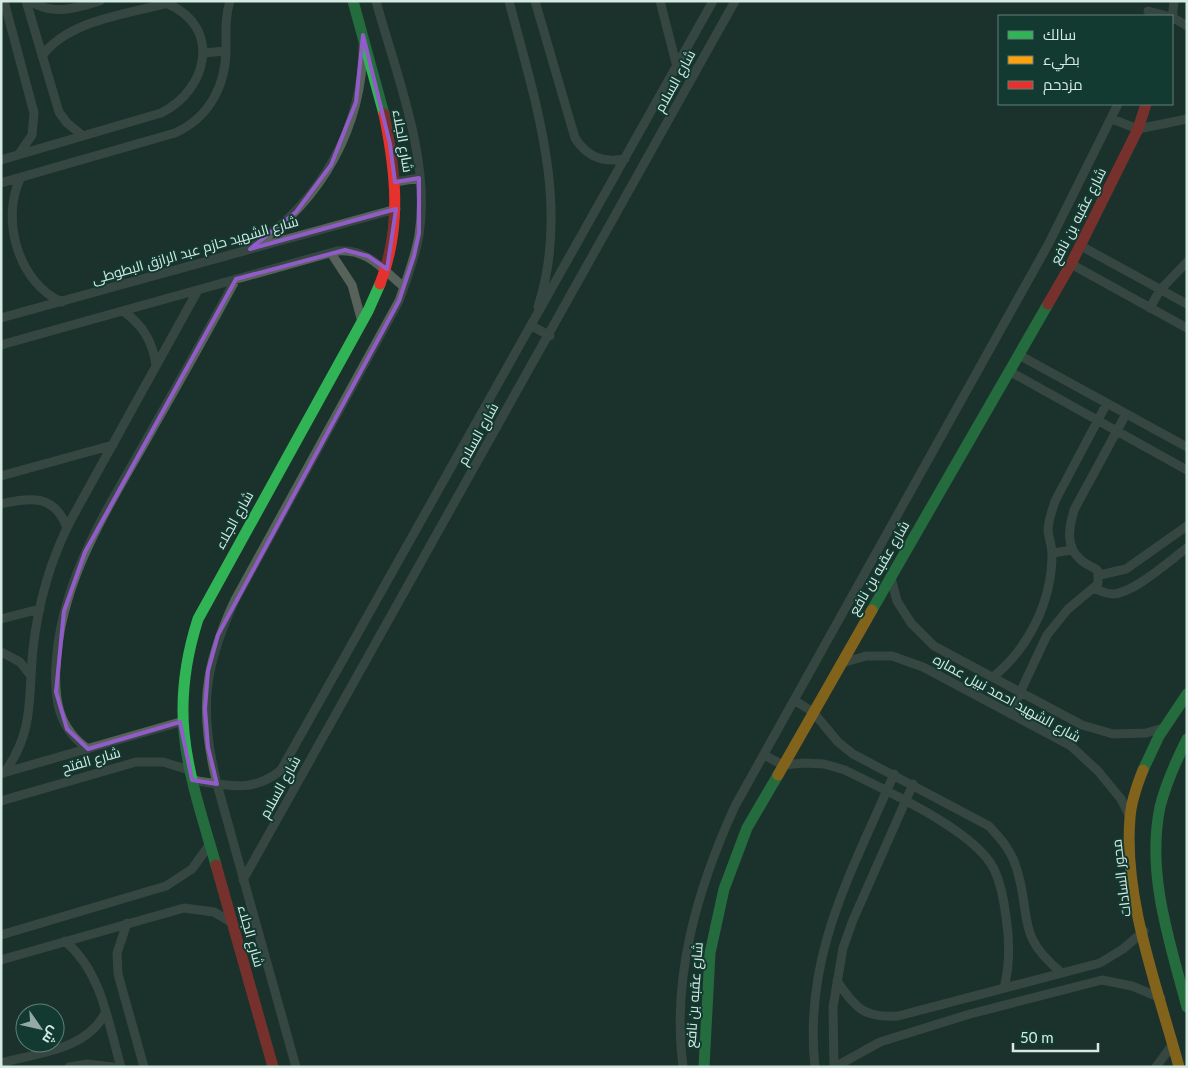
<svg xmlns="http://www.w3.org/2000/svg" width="1188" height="1068" font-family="Lato,Cairo,sans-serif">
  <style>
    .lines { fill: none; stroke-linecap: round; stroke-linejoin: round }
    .street { stroke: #56625a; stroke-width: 9 }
    .fast { stroke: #30b455; stroke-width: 11 }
    .slow { stroke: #ff9f0a; stroke-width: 11 }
    .jam { stroke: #e5322d; stroke-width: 11 }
    .marked { fill: none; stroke: #925cc8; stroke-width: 4; stroke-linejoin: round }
    .labels { text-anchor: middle; stroke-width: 4; stroke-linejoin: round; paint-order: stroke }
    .street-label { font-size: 14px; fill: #d5eae3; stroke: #123a30 }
  </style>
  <rect width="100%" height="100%" fill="#1b312b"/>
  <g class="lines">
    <!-- street -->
    <path class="street" d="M4 1 34 113 32 135 19 154
      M26 1 59 112 67 123 83 136
      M30 1C53 16 76 8 100 1
      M509 1C535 101 571 205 538 307
      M535 1 575 138C587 157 603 163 625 159
      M660 1 677 67
      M1148 11 1167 16
      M1172 17 1187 26
      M1172 20 1174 1
      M203 53 226 51
      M42 56C69 19 130 14 172 2
      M1112 119 1138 129 1187 119
      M1 160 161 113C208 90 222 27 168 4
      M21 177C0 218 18 283 62 302
      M395 182 419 178
      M1 183 175 133C210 117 226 85 226 48 226 31 225 17 230 1
      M255 245C322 200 363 126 363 45
      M1081 246 1187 304
      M331 253 352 285 362 322
      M1071 264 1187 328
      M1150 308 1160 290 1187 262
      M123 311C143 325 153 342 156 366
      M1 318 396 209
      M533 322 532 326 550 336
      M1 345 337 251C368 248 383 270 404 287
      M1019 355 1187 447
      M1009 371 1187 470
      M1 476 113 445
      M1 504C30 497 55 494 67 528
      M1053 553 1072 550
      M1100 575 1126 569 1187 526
      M891 578 897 601 911 623 934 646 1082 725 1113 734 1146 733 1163 728
      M1094 588C1100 591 1106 594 1113 594 1134 593 1169 561 1187 548
      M1 619 40 609
      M1 652 20 662 31 676
      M842 663 866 656H892L923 667 1071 746 1098 771 1121 799 1130 817
      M993 677C1029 648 1052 601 1052 554 1052 546 1049 539 1048 531 1048 521 1052 511 1055 501L1107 403
      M794 700 813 712 838 742 853 754 989 826C1000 838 1010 849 1015 864 1033 913 1013 934 1062 973
      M1010 714 1047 635 1068 609 1098 584V571C1093 566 1086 565 1081 560 1065 547 1069 527 1074 510L1126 414
      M88 749C58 728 54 699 56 665 61 576 111 504 153 428 181 379 209 329 236 279
      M764 755 783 765 804 763 824 764 845 770C884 790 975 830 994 869 1001 884 1004 900 1006 917 1010 942 1010 964 1004 988
      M3 773 180 722
      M4 773C35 731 28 697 33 649 38 604 51 558 72 518L198 290
      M192 780C225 785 253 794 281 770L713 1
      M1 801 136 762H163L189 770
      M243 880 735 1
      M127 923 117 953 118 974 144 1067
      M1 935 166 886 192 869 210 844
      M65 941C102 972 108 1023 121 1067
      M1 960 184 908 214 912 231 922
      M837 981C856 1008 863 1018 898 1016L1100 963 1123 949 1144 931
      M1 1063C37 1053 87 1050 105 1013
      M69 1067 87 1064 113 1067
      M296 1067 217 784C199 711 203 668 235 600L399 301C407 279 415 258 419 235 431 159 396 74 376 1
      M683 1067C671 977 698 887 735 806L1049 243 1118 104
      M815 1067C803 955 852 872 894 774
      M834 1067 833 1007 843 948 853 920 913 784
      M835 1067 880 1042 970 1014 1102 980 1132 986 1161 998
      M1156 1067 1173 1044"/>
    <!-- fast -->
    <path class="fast" d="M353 1 384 114
      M872 610 1048 304
      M1187 739C1176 761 1166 783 1160 807 1146 874 1170 943 1187 1007
      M1143 770 1159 736 1187 694
      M216 865C189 772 167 716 198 619L368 311 380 284
      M704 1067 710 953 724 889 747 828 778 775"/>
    <!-- slow -->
    <path class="slow" d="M1143 770C1137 785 1131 801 1130 818 1123 899 1158 989 1179 1067
      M778 775 872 610"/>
    <!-- jam -->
    <path class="jam" d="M380 284C402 228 396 172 384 114
      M1048 304 1071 264 1138 129 1146 104
      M216 865 273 1067"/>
  </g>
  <!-- marked area -->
  <path d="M0 0H1188V1068H0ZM363 35 390 144 395 182 419 178V233L414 256 399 301 218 635 208 671 205 709 208 747 217 784 192 780 180 722 88 749 67 729 56 692 64 611 85 552 236 279 345 250 368 256 387 269 396 209 250 249 296 212 331 165 356 102Z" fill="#1b312b" fill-opacity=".55" fill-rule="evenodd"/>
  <path class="marked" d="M363 35 390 144 395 182 419 178V233L414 256 399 301 218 635 208 671 205 709 208 747 217 784 192 780 180 722 88 749 67 729 56 692 64 611 85 552 236 279 345 250 368 256 387 269 396 209 250 249 296 212 331 165 356 102Z"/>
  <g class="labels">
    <!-- street labels -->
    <g class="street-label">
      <text transform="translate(675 81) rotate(-61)" y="5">شارع السلام</text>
      <text transform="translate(403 141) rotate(80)" y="5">شارع الجلاء</text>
      <text transform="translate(1078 216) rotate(-63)" y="5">شارع عقبه بن نافع</text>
      <text transform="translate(195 250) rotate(-16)" y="5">شارع الشهيد حازم عبد الرازق البطوطى</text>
      <text transform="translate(478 434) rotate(-61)" y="5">شارع السلام</text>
      <text transform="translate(234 520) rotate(-61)" y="5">شارع الجلاء</text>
      <text transform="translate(879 568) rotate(-60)" y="5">شارع عقبه بن نافع</text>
      <text transform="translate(1007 698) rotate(29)" y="5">شارع الشهيد احمد نبيل عماره</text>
      <text transform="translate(91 760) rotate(-16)" y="5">شارع الفتح</text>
      <text transform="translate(280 787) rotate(-61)" y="5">شارع السلام</text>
      <text transform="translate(1121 878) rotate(-97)" y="5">محور السادات</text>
      <text transform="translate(251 936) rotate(74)" y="5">شارع الجلاء</text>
      <text transform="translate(694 995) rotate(-86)" y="5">شارع عقبه بن نافع</text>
    </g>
  </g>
  <!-- border -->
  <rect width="1188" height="1068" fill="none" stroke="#d5eae3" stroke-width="5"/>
  <!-- legend -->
  <rect x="998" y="15" width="175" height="90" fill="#123a30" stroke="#608078"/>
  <rect x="1008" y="31" width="25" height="8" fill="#30b455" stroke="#608078"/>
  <text x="1043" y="40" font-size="15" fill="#d5eae3">سالك</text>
  <rect x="1008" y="56" width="25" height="8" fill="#ff9f0a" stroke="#608078"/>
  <text x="1043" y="65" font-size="15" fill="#d5eae3">بطيء</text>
  <rect x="1008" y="81" width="25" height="8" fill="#e5322d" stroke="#608078"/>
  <text x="1043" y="90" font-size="15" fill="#d5eae3">مزدحم</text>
  <!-- north arrow -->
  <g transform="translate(40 1028) rotate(124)"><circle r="24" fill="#123a30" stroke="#608078"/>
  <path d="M0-4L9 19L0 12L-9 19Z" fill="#94a9a3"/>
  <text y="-8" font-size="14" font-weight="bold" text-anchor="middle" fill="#d5eae3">ش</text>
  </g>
  <!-- scale -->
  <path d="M1013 1043v8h85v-8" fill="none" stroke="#d5eae3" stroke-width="2.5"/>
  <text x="1020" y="1043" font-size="15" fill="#d5eae3" stroke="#123a30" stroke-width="4" paint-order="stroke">50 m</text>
</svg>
